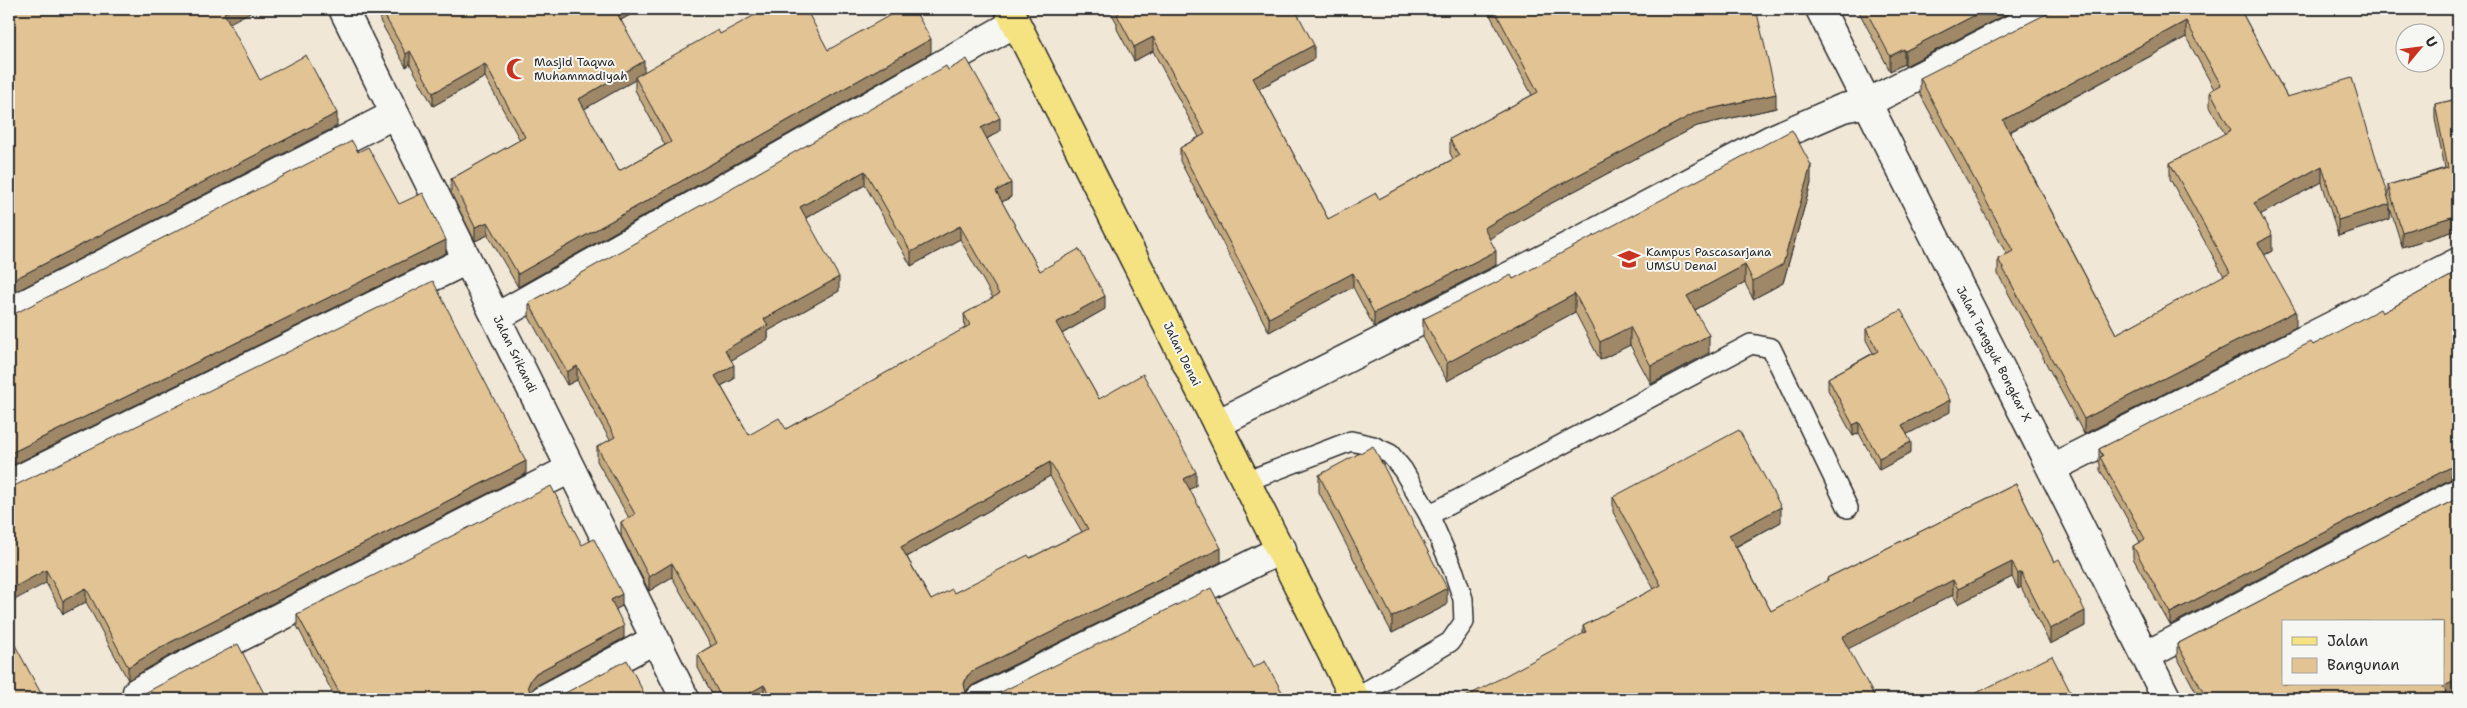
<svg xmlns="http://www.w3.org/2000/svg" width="2467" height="708" font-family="'Shantell Sans',sans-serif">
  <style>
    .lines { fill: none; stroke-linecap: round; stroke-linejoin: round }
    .lane-casing { stroke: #2b2b2b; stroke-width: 22 }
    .street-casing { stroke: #2b2b2b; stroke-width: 31 }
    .primary-casing { stroke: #2b2b2b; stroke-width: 31 }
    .lane { stroke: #f6f6f2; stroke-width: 19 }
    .street { stroke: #f6f6f2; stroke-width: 28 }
    .primary { stroke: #f5e382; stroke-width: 28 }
    .wall { fill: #c2a87f; stroke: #2b2b2b; fill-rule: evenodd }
    .shaded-wall { fill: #9e8868; stroke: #2b2b2b }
    .building { fill: #e1c394; stroke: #2b2b2b; fill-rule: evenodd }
    .labels { text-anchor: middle; stroke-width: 4; stroke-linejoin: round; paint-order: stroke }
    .poi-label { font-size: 12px; fill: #2b2b2b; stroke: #f6f6f2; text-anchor: start }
    .street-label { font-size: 12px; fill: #2b2b2b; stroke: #f6f6f2 }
  </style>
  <rect width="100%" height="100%" fill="#f0e7d6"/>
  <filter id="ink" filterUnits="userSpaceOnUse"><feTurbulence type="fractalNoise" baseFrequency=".02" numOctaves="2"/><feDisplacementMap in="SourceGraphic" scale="10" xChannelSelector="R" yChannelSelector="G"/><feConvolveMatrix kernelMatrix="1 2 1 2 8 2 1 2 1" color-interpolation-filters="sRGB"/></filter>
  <g filter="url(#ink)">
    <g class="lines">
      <!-- lane casing -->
      <g class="lane-casing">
        <path id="lane" d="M1247 481 1351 441 1373 446 1390 454 1403 470 1429 515 1454 572 1463 599 1464 622 1450 642 1355 698
          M1429 515 1751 344 1771 348 1848 508"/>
      </g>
      <!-- street casing -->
      <g class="street-casing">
        <path id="street" d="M343 9 685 699
          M1820 9 2167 699
          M9 312 395 114
          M497 317 1015 23
          M1217 424 1581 240 1770 140 1843 108 1867 103 2051 9
          M2052 468 2458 262
          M9 484 467 260
          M2145 656 2458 493
          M137 692 176 670 570 469
          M544 699 654 640
          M980 699 1282 549"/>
      </g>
      <!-- primary casing -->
      <g class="primary-casing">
        <path id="primary" d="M1009 9 1355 699"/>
      </g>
      <!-- lane -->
      <use href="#lane" class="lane"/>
      <!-- street -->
      <use href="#street" class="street"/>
      <!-- primary -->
      <use href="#primary" class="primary"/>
    </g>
    <!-- wall -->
    <path class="wall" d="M380 9H641L621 20 644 72 720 34 828 50 931 53 518 287 488 235 475 241 451 193V179L520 140 485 77 433 106 410 64 406 67 380 21ZM635 80V90L665 145 619 171 584 109Z
      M1109 9H1295L1314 59 1259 89 1328 219 1379 199 1453 159 1450 153V139L1532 95 1489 13V9H1748L1776 108 1697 126 1548 205 1489 238 1496 265 1374 327 1353 287 1269 332 1180 161V148L1199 137 1153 51 1134 61 1117 29V23Z
      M1858 9H2017L1905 66 1904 64 1890 71 1858 10Z
      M2240 9 2287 97 2388 197V185L2445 168 2435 119V104L2458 99V230L2402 247 2390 208V219L2338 236 2322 182 2261 214 2272 251 2264 255 2296 327 2084 434 1998 274V259L2007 255 1920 94V78ZM2186 37 2214 89 2210 91V107L2225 134 2170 163V179L2224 276 2116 334 2010 132Z
      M2452 9H2458V45L2452 15Z
      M948 70 1000 131 987 139 1011 197 1002 202 1040 271 1105 309 1062 334 1099 399 1196 486 1190 489 1221 562 973 685 967 690 966 693 971 698 974 699H715L698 668V654L711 646 672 577 649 591 621 536V522L629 518 597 461V447L610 440 577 380 567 385 529 317V303ZM865 185 911 266 960 239 993 298 964 314 965 329 786 429 749 435 721 386 734 379 731 360 768 339V331L839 291 806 218ZM1050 476 1082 532 1030 558 954 593 931 600 907 557Z
      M1811 183 1783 283 1753 299 1745 283 1695 310 1709 353 1651 384 1630 345 1600 360 1575 312 1447 381 1423 337V319L1513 279Z
      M2458 272V478L2451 479 2170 625 2133 558V546L2140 542 2100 470V464L2099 462V449L2313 345 2382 313Z
      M1866 329 1950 412 1907 434 1911 453 1879 470 1859 433 1853 436 1828 390V378L1873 353 1866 340Z
      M526 474 169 656 128 680 86 602 63 614 46 583 9 486Z
      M1319 475 1447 605 1392 633 1319 492Z
      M2016 484 2085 626 2050 644 2021 587 2018 589 2012 577 1958 604 1953 595 1848 648 1583 633V626L1654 589 1613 512V497L1781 522 1736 547 1771 611 1827 581V578Z
      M2458 498V692L2446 698V699H2200L2177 657V644Z
      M582 545 622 606 616 609 624 638 536 686 531 691V695L335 697 297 626V614Z"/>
    <!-- shaded-wall -->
    <path class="shaded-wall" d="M232 9H256L224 26V13Z
      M617 9H641L615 23V10Z
      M1987 9H2017L1905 66V51Z
      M2186 21V37L2003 135V120Z
      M1153 37V51L1134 61V47Z
      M931 39V53L518 287V274Z
      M1314 45V59L1253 92V78Z
      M1904 49V64L1890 71V56Z
      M410 51V64L406 67V54Z
      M644 61V75L635 77V80L579 112V99Z
      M485 64V77L433 106V93Z
      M1776 94V108L1697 126 1548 205 1484 242V228L1548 191 1697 112Z
      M337 113V126L9 295V282Z
      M1000 118V131L981 142V128Z
      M1811 165V183L1783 283 1753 299V281Z
      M2322 166V182L2254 218V203Z
      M865 171V185L800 221V207Z
      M1011 183V197L996 205V191Z
      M2390 204V219L2338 236V220Z
      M2458 215V230L2402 247V232Z
      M488 222V235L475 241V227Z
      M960 226V239L911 266V252Z
      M2272 235V251L2258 258V243Z
      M446 240V253L9 467V454Z
      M1496 251V265L1374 327V313Z
      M1745 265V283L1687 314V296Z
      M1353 273V287L1269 332V318Z
      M839 277V291L768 331V339L725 364V350L764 319Z
      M1575 294V312L1447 381V363Z
      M1105 296V309L1056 337V323Z
      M2296 311V327L2084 434V419Z
      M1630 327V345L1600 360V342Z
      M1709 335V353L1651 384V366Z
      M734 365V379L715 389V376Z
      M577 366V380L567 385V372Z
      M1950 400V412L1902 437V425Z
      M1859 422V433L1853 436V425Z
      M1911 442V453L1879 470V458Z
      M526 461V474L169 656 128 680V667L169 643Z
      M1050 462V476L901 560V547Z
      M2451 467V479L2170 625V613Z
      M1196 472V486L1184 492V479Z
      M1781 507V522L1729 550V535Z
      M1221 548V562L973 685 967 690 964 698V684L967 676 973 671Z
      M2012 562V577L1958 604V589Z
      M672 563V577L649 591V577Z
      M46 570V583L9 603V590Z
      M2021 572V587L2018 589V574Z
      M1953 580V595L1842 652V637Z
      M86 588V602L63 614V601Z
      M1447 588V605L1392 633V617Z
      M622 594V606L611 612V600Z
      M2085 611V626L2050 644V629Z
      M624 626V638L536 686 531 691 528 698V686L531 679 536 673Z
      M2458 679V692L2446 698V699H2432L2443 687Z
      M764 685V699H739Z"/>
    <!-- building -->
    <path class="building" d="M9 9H232L224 13 260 80 306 55 337 113 9 282Z
      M381 9H617L615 10 644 61 579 99 619 171 671 142 635 77 718 30 720 34 766 9H806L828 50 901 9H914L931 39 518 274 488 222 475 227 451 179 525 137 485 64 433 93 410 51 406 54Z
      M1117 9H1295L1314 45 1253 78 1328 219 1376 193 1379 199 1459 156 1450 139 1538 92 1494 9H1756L1776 94 1697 112 1548 191 1484 228 1496 251 1374 313 1353 273 1269 318 1180 148 1205 134 1153 37 1134 47 1117 15 1119 13Z
      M1865 9H1987L1905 51 1904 49 1890 56Z
      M2056 9H2240L2287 97 2352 78 2390 204 2338 220 2322 166 2254 203 2272 235 2258 243 2296 311 2084 419 1998 259 2013 251 1920 78ZM2186 21 2221 85 2210 91 2231 130 2170 163 2230 272 2116 334 2003 120Z
      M2454 9H2458V29Z
      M967 59 1000 118 981 128 1011 183 996 191 1040 271 1079 249 1105 296 1056 323 1099 399 1143 374 1196 472 1184 479 1221 548 973 671 967 676 964 684 966 693 971 698 974 699H772L764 685 739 699H722L698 654 717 643 672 563 649 577 621 522 635 514 597 447 615 437 577 366 567 372 529 303 946 66 948 70ZM865 171 911 252 960 226 999 294 964 314 970 325 905 362 786 429 779 418 749 435 715 376 734 365 725 350 768 325 764 319 839 277 800 207ZM1050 462 1088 529 1030 558 1028 555 954 593 952 589 931 600 901 547Z
      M2458 99V215L2402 232 2388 185 2448 168 2435 104Z
      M1792 130 1811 165 1783 264 1753 281 1745 265 1687 296 1709 335 1651 366 1630 327 1600 342 1575 294 1447 363 1423 319 1511 275 1513 279Z
      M352 141 358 152 368 147 399 204 423 193 446 240 9 454V314L16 313Z
      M2458 272V465L2451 467 2170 613 2133 546 2145 539 2100 457 2103 456 2099 449 2311 342 2313 345 2380 309 2382 313Z
      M433 281 526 461 169 643 128 667 86 588 63 601 46 570 9 590V486L16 485Z
      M1901 310 1950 400 1902 425 1911 442 1879 458 1859 422 1853 425 1828 378 1878 351 1866 329Z
      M1739 430 1781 507 1729 535 1771 611 1828 580 1827 578 2016 484 2054 562 2059 559 2085 611 2050 629 2021 572 2018 574 2012 562 1958 589 1953 580 1842 637 1876 699H1462L1586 632 1583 626 1661 585 1613 497Z
      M1373 446 1447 588 1392 617 1319 475Z
      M551 486 582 545 594 539 622 594 611 600 624 626 536 673 531 679 528 686 531 695 535 699H331L340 694 297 614Z
      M2458 498V679L2443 687 2446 692 2432 699H2207L2177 644ZM2283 622H2443V684H2283Z
      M1211 588 1253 668 1265 661 1286 699H987Z
      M9 634 44 699H9Z
      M238 644 267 699H146L143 694Z
      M2052 656 2074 699H1964Z
      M627 660 647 699H554Z"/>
  </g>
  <!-- icons -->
  <defs>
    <g id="mosque-bare" transform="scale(1.725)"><path d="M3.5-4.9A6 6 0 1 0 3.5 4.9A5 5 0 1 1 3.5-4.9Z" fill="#c8321e" stroke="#f6f6f2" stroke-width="2.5" paint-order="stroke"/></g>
    <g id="university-bare" transform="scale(1.725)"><path d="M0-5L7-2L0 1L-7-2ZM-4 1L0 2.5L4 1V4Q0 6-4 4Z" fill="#c8321e" stroke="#f6f6f2" stroke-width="2.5" paint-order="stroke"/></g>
  </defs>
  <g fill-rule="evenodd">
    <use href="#mosque-bare" x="517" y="69"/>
    <use href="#university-bare" x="1629" y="259"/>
  </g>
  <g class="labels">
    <!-- poi labels -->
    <g class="poi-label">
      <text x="534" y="66">Masjid Taqwa<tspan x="534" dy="14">Muhammadiyah</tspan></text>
      <text x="1646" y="256">Kampus Pascasarjana<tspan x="1646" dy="14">UMSU Denai</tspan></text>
    </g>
    <!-- street labels -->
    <g class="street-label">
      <text transform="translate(515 354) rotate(64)" y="4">Jalan Srikandi</text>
      <text transform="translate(1182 354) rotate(64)" y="4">Jalan Denai</text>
      <text transform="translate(1994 354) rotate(63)" y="4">Jalan Tangguk Bongkar X</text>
    </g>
  </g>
  <!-- margin -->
  <rect width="2467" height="708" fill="none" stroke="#f6f6f2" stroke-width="30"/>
  <rect x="15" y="15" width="2437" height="678" fill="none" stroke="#2b2b2b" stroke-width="2" filter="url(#ink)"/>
  <!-- legend -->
  <rect x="2282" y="620" width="162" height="65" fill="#f6f6f2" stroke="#a5a5a2"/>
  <rect x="2292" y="637" width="25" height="8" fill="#f5e382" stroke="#a5a5a2"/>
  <text x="2327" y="646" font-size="15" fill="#2b2b2b">Jalan</text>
  <rect x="2292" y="658" width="25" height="15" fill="#e1c394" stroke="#a5a5a2"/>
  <text x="2327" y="670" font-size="15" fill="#2b2b2b">Bangunan</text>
  <!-- north arrow -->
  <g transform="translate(2420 48) rotate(61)"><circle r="24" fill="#f6f6f2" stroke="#a5a5a2"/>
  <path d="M0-4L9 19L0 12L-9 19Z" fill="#c8321e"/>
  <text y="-8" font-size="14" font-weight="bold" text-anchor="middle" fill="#2b2b2b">U</text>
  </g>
</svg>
